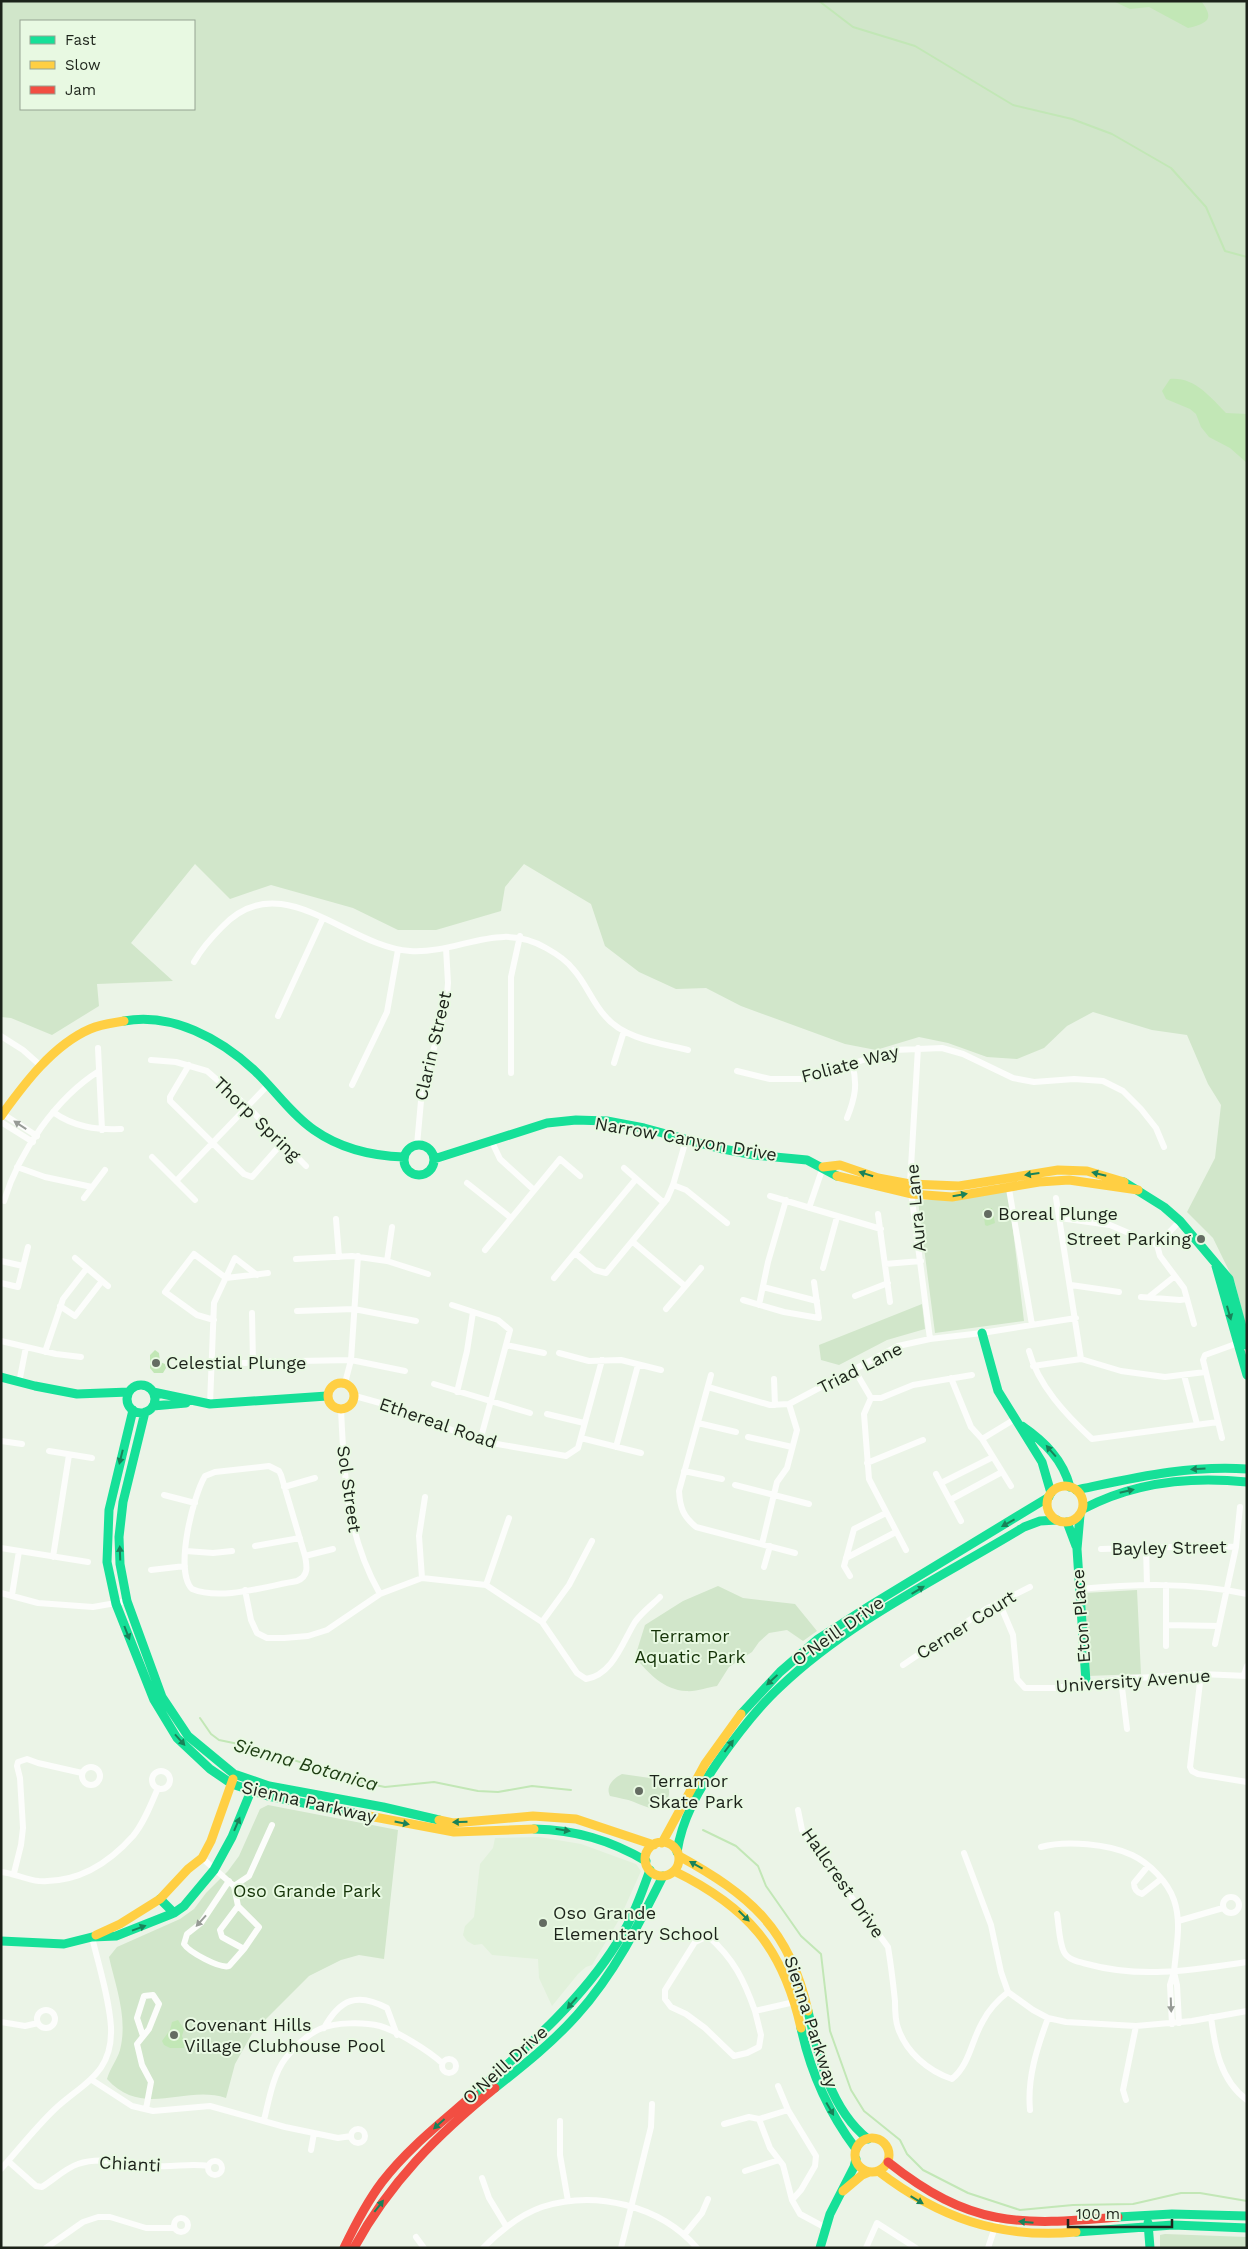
<svg xmlns="http://www.w3.org/2000/svg" width="1248" height="2249" font-family="'Work Sans',sans-serif">
  <style>
    .built { fill: #e1f1db }
    .green { fill: #d1e6ca; fill-rule: evenodd }
    .water { fill: #c2e7b6 }
    .lines { fill: none; stroke-linecap: round; stroke-linejoin: round }
    .stream { stroke: #c2e7b6; stroke-width: 2 }
    .street { stroke: #fcfdfb; stroke-width: 6 }
    .fast { stroke: #16e098; stroke-width: 9 }
    .slow { stroke: #ffcf43; stroke-width: 9 }
    .jam { stroke: #f24e42; stroke-width: 9 }
    .oneway { fill: #979b96 }
    .oneway2 { fill: #198259 }
    .poi-dot { fill: #646c62; stroke: #e8f9e2; stroke-width: 2 }
    .labels { text-anchor: middle; stroke-width: 4; stroke-linejoin: round; paint-order: stroke }
    .street-label { font-size: 18px; fill: #1c231a; stroke: #e8f9e2 }
    .poi-label { font-size: 18px; fill: #1c231a; stroke: #e8f9e2; text-anchor: start }
    .park-label { font-size: 18px; fill: #143307; stroke: #e8f9e2 }
    .water-label { font-size: 19px; font-style: italic; fill: #1d3d12; stroke: #e8f9e2 }
  </style>
  <rect width="100%" height="100%" fill="#ebf4e7"/>
  <!-- built -->
  <path class="built" d="M539 1837 581 1844 636 1864 641 1871 620 1918 592 1965 586 1967 578 1974 552 2006 539 1978 538 1959 492 1955 482 1944 474 1945 467 1941 463 1935 465 1926 474 1917 480 1864 493 1848 495 1838Z"/>
  <!-- green -->
  <path class="green" d="M1 1H1247V1331L1235 1283 1213 1238 1187 1212 1215 1158 1221 1105 1208 1084 1187 1035 1152 1030 1093 1012 1067 1026 1044 1048 1017 1059 987 1057 948 1043 919 1037 876 1050 845 1044 741 1006 706 988 676 989 639 972 605 946 591 904 524 864 505 887 501 911 436 930H398L353 908 271 885 230 899 195 864 131 943 173 981 97 984 99 1006 52 1035 11 1018 1 1017ZM21 21H194V109H21Z
    M1008 1189 1024 1321 935 1333 918 1201Z
    M922 1304 925 1329 887 1340 839 1365 821 1360 819 1345Z
    M718 1586 743 1598 795 1604 817 1631 803 1641 787 1630 769 1633 759 1642 752 1652 729 1667 717 1686C708 1687 696 1692 686 1691 664 1690 648 1673 635 1657L645 1625 683 1601Z
    M1137 1590 1141 1674 1088 1676 1084 1593Z
    M622 1774 664 1780C668 1785 671 1791 668 1798 663 1816 644 1806 634 1802 627 1799 618 1798 610 1796 605 1786 614 1778 622 1774Z
    M268 1805 398 1830 384 1959 359 1955 341 1960 309 1976 253 2032 235 2064 226 2098C185 2084 143 2119 107 2079 110 2068 117 2060 120 2050 128 2018 116 1988 109 1957L117 1947 180 1919 194 1909 206 1893 228 1871 239 1856 260 1809Z
    M1165 2234 1247 2237V2248H1160V2235Z"/>
  <!-- water -->
  <path class="water" d="M1113 1H1201C1215 19 1208 23 1188 28L1149 7 1130 9Z
    M1170 379C1195 377 1210 397 1226 413L1247 414V463L1230 448 1209 437 1201 427 1196 414 1190 409 1166 399 1162 391Z
    M992 1208 995 1223 987 1226 985 1225 983 1209Z
    M155 1350 159 1353 160 1362 165 1364 166 1368 163 1373H154L150 1368V1355Z
    M178 2020 184 2029 182 2036 185 2044 184 2048H170L164 2045 162 2041 170 2030 172 2022Z"/>
  <g class="lines">
    <!-- stream -->
    <path class="stream" d="M819 1 853 27 915 46 1013 105 1072 119 1112 134 1171 168 1206 207 1225 251 1247 257
      M200 1718 211 1734 219 1740 253 1747 365 1783 385 1787 434 1782 478 1791 498 1792 532 1786 571 1790
      M703 1830 736 1846 758 1866 766 1886 801 1936 821 1954 830 2031 851 2090 864 2111 900 2140 907 2154 923 2170 968 2193 1020 2210 1073 2205 1133 2204 1181 2193H1200L1247 2201"/>
    <!-- street -->
    <path class="street" d="M194 962C202 948 211 938 222 927 281 864 347 947 410 951 459 954 499 920 546 948 555 953 567 961 573 969 586 983 592 1002 605 1016 624 1039 660 1043 688 1050
      M278 1016 323 918
      M1 1036 23 1050 41 1066
      M98 1048 102 1130
      M918 1048 910 1184 930 1339
      M151 1060 176 1062 207 1071 247 1106 306 1166
      M614 1063 624 1031
      M189 1065 170 1097V1101L244 1174 252 1177 283 1142
      M737 1071 770 1079H805L894 1050 942 1048 963 1054 1013 1078 1034 1082 1074 1079 1103 1081 1123 1091 1141 1109 1156 1128 1164 1147
      M511 1073V977L520 936
      M352 1085 387 1012 398 950
      M53 1112C74 1127 96 1130 121 1129
      M3 1114 37 1136
      M847 1118C855 1098 858 1084 852 1064
      M1 1122 33 1142
      M492 1142 500 1159 534 1190
      M417 1145 422 1090 446 1006 448 983 446 948
      M152 1157 195 1200
      M17 1167 45 1177 92 1187
      M624 1168 664 1203
      M176 1181 268 1085
      M467 1183 511 1218
      M1008 1183 1032 1325
      M673 1185 686 1190 727 1223
      M770 1196 881 1229
      M84 1198 105 1170
      M1056 1198 1081 1359
      M4 1201C19 1152 56 1098 99 1071
      M809 1208 823 1167
      M878 1214 890 1302
      M1060 1218 1110 1225 1157 1245 1160 1256 1184 1288 1194 1324
      M336 1219 339 1257
      M633 1242 685 1286
      M1157 1245 1180 1221
      M485 1250 560 1159 580 1176
      M575 1253 595 1270 606 1273 667 1199 673 1185 686 1140
      M75 1258 108 1286
      M296 1259 352 1256 387 1261 428 1274
      M1 1261 23 1266
      M387 1261 392 1227
      M885 1264 921 1261
      M823 1268 837 1217
      M554 1278 636 1179
      M1 1283 18 1287 28 1247
      M1071 1285 1119 1292
      M763 1287 817 1301
      M855 1296 888 1283
      M1150 1296 1175 1276
      M1141 1297 1180 1300 1187 1299
      M743 1300 784 1312 819 1318 814 1282
      M452 1305 498 1320 510 1330 480 1441
      M759 1305 768 1262 786 1200
      M60 1306 75 1316 102 1281
      M666 1309 701 1268
      M297 1311 354 1309 416 1321
      M252 1313 253 1362
      M214 1320 197 1315 165 1292 194 1254 226 1278 268 1273
      M1 1341 56 1354 81 1357
      M506 1345 544 1353
      M1029 1351C1038 1385 1066 1415 1092 1439L1218 1422
      M45 1352 63 1299 87 1268
      M559 1353 589 1361 621 1360 661 1370
      M299 1361 351 1360 405 1371
      M213 1365 276 1361
      M1033 1366 1081 1359 1121 1371 1165 1377 1205 1372
      M854 1369 871 1398
      M711 1375 679 1491C680 1508 683 1516 696 1527L795 1553
      M1184 1375 1197 1424
      M951 1378 971 1427 982 1439 1011 1486
      M774 1379 775 1405
      M19 1383 26 1347
      M345 1383 351 1360 358 1256
      M434 1384 530 1413
      M708 1387 770 1405 789 1404 898 1346 930 1339 982 1333 1076 1318
      M457 1392 467 1351 473 1312
      M355 1396 391 1406 480 1441 566 1456 578 1448 602 1360
      M871 1398 864 1414 869 1479 906 1550
      M871 1398H881L913 1385 972 1375
      M210 1404 214 1303 235 1258 257 1275
      M341 1409C344 1476 346 1534 380 1594
      M547 1414 584 1423
      M698 1423 736 1432
      M748 1437 792 1447
      M581 1438 641 1453
      M1222 1438 1203 1360 1205 1355 1241 1342
      M982 1439 1015 1419
      M1 1441 22 1444
      M616 1447 638 1365
      M49 1451 92 1458
      M867 1463 923 1440
      M269 1466 279 1471 281 1475 305 1556C307 1566 309 1576 297 1581 267 1586 221 1601 192 1589 174 1571 193 1496 205 1476L215 1472Z
      M684 1471 722 1479
      M936 1474 961 1521
      M941 1483 993 1457
      M735 1485 809 1504
      M284 1487 315 1478
      M164 1495 195 1503
      M950 1500 1002 1472
      M762 1544 777 1482 787 1468 797 1430 789 1404
      M255 1546 300 1538
      M1146 1547 1147 1585
      M1 1548 88 1562
      M1101 1549 1211 1546 1236 1547
      M186 1551 213 1553 232 1551
      M305 1556 333 1549
      M53 1557 69 1455
      M846 1558 896 1532
      M764 1567 770 1546
      M151 1570 185 1566
      M850 1576 844 1566 854 1529 886 1513
      M422 1578 419 1536 425 1497
      M486 1585 509 1518
      M1079 1589C1135 1584 1191 1582 1247 1594
      M245 1590 251 1620 257 1633 267 1638H284L308 1636 327 1630 380 1594 422 1578 486 1585 542 1622 577 1673 586 1679C613 1675 623 1641 635 1622 642 1612 652 1605 660 1597
      M1 1593 38 1603 93 1607 127 1601
      M12 1595 19 1551
      M999 1602 1013 1635 1017 1679 1025 1688H1055L1121 1679 1201 1674 1247 1676
      M542 1622 569 1585 592 1541
      M1166 1625 1219 1626
      M1215 1644 1236 1547 1240 1507
      M1166 1646V1585
      M903 1665 986 1609 1030 1587
      M1201 1674 1190 1767 1192 1771 1198 1774 1247 1782
      M1244 1675 1247 1666
      M1121 1679 1127 1729
      M82 1776a9 9 0 1 1 18 0a9 9 0 1 1-18 0Z
      M152 1780a9 9 0 1 1 18 0a9 9 0 1 1-18 0Z
      M798 1810 802 1830 888 1947C891 1965 893 1982 895 2001 895 2009 895 2020 898 2028 906 2052 928 2071 952 2079 970 2064 971 2041 983 2021 989 2009 998 2000 1008 1992
      M1041 1847C1066 1840 1109 1844 1132 1855 1149 1863 1168 1882 1174 1900 1182 1923 1176 1948 1174 1972
      M964 1853 991 1925 1001 1972 1008 1992 1033 2010 1048 2018 1066 2022 1136 2026 1192 2021 1247 2011
      M202 1858 234 1886 238 1906 259 1927 244 1949 222 1937 220 1930 238 1906
      M1148 1866 1134 1883C1134 1889 1136 1892 1142 1894L1161 1879
      M1 1872C14 1873 26 1880 39 1881 76 1883 108 1864 133 1836 144 1823 151 1804 158 1788
      M14 1873 21 1845 23 1828 20 1778 17 1766 18 1762 27 1759 38 1763 82 1773
      M229 1881 201 1923 187 1934 184 1944C189 1952 220 1969 229 1966L244 1949
      M234 1886 249 1876 272 1825
      M1223 1905a8 8 0 1 1 16 0a8 8 0 1 1-16 0Z
      M1057 1914C1059 1926 1059 1942 1064 1952 1068 1960 1079 1962 1087 1964 1141 1979 1193 1970 1247 1962
      M1178 1921 1223 1908
      M37 2019a9 9 0 1 1 18 0a9 9 0 1 1-18 0Z
      M755 2011 761 2035 759 2047 747 2053 734 2056 705 2028 686 2014 671 2007 665 1999V1990L695 1942 708 1936C734 1959 744 1980 755 2011L790 2003 795 2004
      M1211 2017C1215 2048 1220 2080 1247 2100
      M1 2022 25 2026 38 2023
      M1172 2024 1170 1985 1174 1972 1177 1985 1179 2023
      M324 2028C340 1999 357 1992 387 2008L397 2035
      M143 2036 137 2018 144 1996 153 1995 159 2004 149 2029 137 2044 142 2065 151 2082 146 2109
      M442 2066a7 7 0 1 1 14 0a7 7 0 1 1-14 0Z
      M92 2080 132 2106 153 2111 210 2106 285 2127 338 2138 351 2136
      M778 2086 788 2110 816 2156 815 2166 801 2190 792 2200
      M1126 2100 1123 2090 1136 2026
      M1030 2110C1027 2078 1037 2048 1048 2018
      M759 2119 770 2148 783 2165 792 2200 800 2214 826 2228
      M264 2120C269 2100 273 2075 285 2059 293 2048 308 2034 320 2029 335 2022 364 2022 380 2026 397 2031 429 2051 442 2063
      M560 2121V2155L568 2201
      M724 2124 749 2117 759 2119 788 2110
      M351 2136a7 7 0 1 1 14 0a7 7 0 1 1-14 0Z
      M311 2150 314 2133
      M208 2168a7 7 0 1 1 14 0a7 7 0 1 1-14 0Z
      M8 2161 36 2186 42 2187C53 2180 66 2168 78 2164 103 2155 133 2166 158 2166 175 2167 192 2163 208 2166
      M1 2169C19 2149 36 2127 55 2109 83 2083 113 2074 111 2027 109 1997 99 1967 92 1937
      M745 2171 779 2160
      M482 2178 489 2198 506 2226
      M174 2225a7 7 0 1 1 14 0a7 7 0 1 1-14 0Z
      M684 2235 702 2213 708 2199
      M416 2237 424 2248
      M46 2248 83 2222 98 2217H110L146 2228H174
      M483 2248C500 2231 519 2215 542 2207 595 2190 660 2205 697 2248
      M621 2248 651 2127 652 2104
      M866 2248 877 2223 916 2248
      M988 2248 998 2218"/>
    <!-- fast -->
    <path class="fast" d="M124 1021C172 1012 221 1039 255 1071 275 1090 291 1114 314 1130 341 1149 372 1156 404 1157
      M404 1160a15 15 0 1 1 30 0a15 15 0 1 1-30 0Z
      M434 1159 547 1123 576 1120 607 1121 644 1128 718 1148 754 1155 807 1160 837 1176
      M1124 1182 1164 1207 1180 1221 1229 1279 1247 1345
      M1216 1266 1247 1375
      M982 1333 998 1391 1042 1462 1051 1493
      M1 1377 35 1386 77 1394 129 1392
      M127 1399a14 14 0 1 1 28 0a14 14 0 1 1-28 0Z
      M153 1392 210 1404 327 1396
      M153 1406 186 1403
      M133 1410 109 1510 107 1562 116 1604 154 1700 177 1738 210 1769 232 1784 268 1796 369 1816
      M145 1412 123 1502 119 1537 120 1564 127 1601 162 1697 188 1736 234 1774 269 1786 383 1807 439 1820
      M1022 1426C1045 1442 1063 1460 1070 1487
      M1076 1490C1134 1478 1187 1465 1247 1469
      M1083 1509C1134 1482 1190 1476 1247 1482
      M1080 1515 1077 1549 1086 1682
      M1067 1522 1076 1546
      M741 1714 780 1672 818 1639 871 1605 1049 1497
      M534 1829C576 1830 610 1840 646 1861
      M677 1852C682 1819 698 1791 717 1763 736 1736 756 1709 780 1687 850 1620 942 1577 1024 1527L1040 1521 1057 1520
      M160 1899 174 1913
      M1 1941 64 1944 92 1937 116 1936 174 1913 184 1906 214 1870 232 1837 253 1786
      M808 2011C818 2055 830 2109 868 2139
      M801 2028C811 2074 828 2112 856 2149
      M495 2088C524 2065 553 2042 577 2015 614 1974 639 1924 663 1876
      M474 2094C526 2048 580 2002 617 1943 632 1920 641 1895 650 1870
      M1118 2217 1172 2214 1247 2216
      M1148 2223 1150 2248
      M1076 2232 1173 2225 1247 2228
      M820 2248 830 2214 854 2167 856 2159"/>
    <!-- slow -->
    <path class="slow" d="M1 1116C24 1084 53 1045 90 1029 101 1024 113 1023 124 1021
      M823 1167 840 1165 878 1178 910 1184 959 1186 1058 1170 1087 1171 1124 1182
      M837 1176 912 1194 952 1197 1039 1182 1069 1180 1138 1190
      M328 1396a13 13 0 1 1 26 0a13 13 0 1 1-26 0Z
      M1047 1504a18 18 0 1 1 36 0a18 18 0 1 1-36 0Z
      M369 1816 454 1832 534 1829
      M439 1820 453 1823 533 1816 576 1819 654 1845
      M645 1859a17 17 0 1 1 34 0a17 17 0 1 1-34 0Z
      M662 1843 705 1764 741 1714
      M679 1856C750 1895 790 1929 808 2011
      M674 1871C748 1907 783 1948 801 2028
      M96 1935 120 1924 160 1899 188 1869 202 1858 211 1841 233 1779
      M855 2155a17 17 0 1 1 34 0a17 17 0 1 1-34 0Z
      M878 2171C939 2218 999 2239 1076 2232
      M843 2191 862 2175 869 2172"/>
    <!-- jam -->
    <path class="jam" d="M888 2162C970 2227 1018 2226 1118 2217
      M344 2248C355 2225 367 2202 382 2182 408 2148 442 2122 474 2094
      M354 2248C389 2183 438 2134 495 2088"/>
  </g>
  <!-- one-way arrows -->
  <defs><path id="oneway-solid" d="M-6-.8H1V-3.2L6.5 0L1 3.2V.8H-6Z" transform="scale(1.25)"/></defs>
  <g class="oneway">
    <use href="#oneway-solid" transform="translate(20 1125) rotate(-147)"/>
    <use href="#oneway-solid" transform="translate(201 1921) rotate(132)"/>
    <use href="#oneway-solid" transform="translate(1171 2005) rotate(88)"/>
  </g>
  <g class="oneway2">
    <use href="#oneway-solid" transform="translate(866 1174) rotate(-162)"/>
    <use href="#oneway-solid" transform="translate(1032 1174) rotate(172)"/>
    <use href="#oneway-solid" transform="translate(1099 1174) rotate(-166)"/>
    <use href="#oneway-solid" transform="translate(960 1195) rotate(-10)"/>
    <use href="#oneway-solid" transform="translate(1229 1313) rotate(74)"/>
    <use href="#oneway-solid" transform="translate(1051 1451) rotate(-131)"/>
    <use href="#oneway-solid" transform="translate(121 1457) rotate(104)"/>
    <use href="#oneway-solid" transform="translate(1198 1469) rotate(177)"/>
    <use href="#oneway-solid" transform="translate(1127 1491) rotate(-13)"/>
    <use href="#oneway-solid" transform="translate(1008 1523) rotate(151)"/>
    <use href="#oneway-solid" transform="translate(120 1553) rotate(-92)"/>
    <use href="#oneway-solid" transform="translate(918 1590) rotate(-31)"/>
    <use href="#oneway-solid" transform="translate(127 1633) rotate(69)"/>
    <use href="#oneway-solid" transform="translate(772 1680) rotate(137)"/>
    <use href="#oneway-solid" transform="translate(180 1740) rotate(48)"/>
    <use href="#oneway-solid" transform="translate(729 1746) rotate(-53)"/>
    <use href="#oneway-solid" transform="translate(460 1822) rotate(179)"/>
    <use href="#oneway-solid" transform="translate(402 1823) rotate(11)"/>
    <use href="#oneway-solid" transform="translate(237 1824) rotate(-67)"/>
    <use href="#oneway-solid" transform="translate(563 1830) rotate(9)"/>
    <use href="#oneway-solid" transform="translate(696 1865) rotate(-151)"/>
    <use href="#oneway-solid" transform="translate(744 1916) rotate(45)"/>
    <use href="#oneway-solid" transform="translate(139 1928) rotate(-20)"/>
    <use href="#oneway-solid" transform="translate(572 2003) rotate(131)"/>
    <use href="#oneway-solid" transform="translate(830 2109) rotate(60)"/>
    <use href="#oneway-solid" transform="translate(439 2124) rotate(138)"/>
    <use href="#oneway-solid" transform="translate(917 2200) rotate(31)"/>
    <use href="#oneway-solid" transform="translate(379 2206) rotate(-52)"/>
    <use href="#oneway-solid" transform="translate(1026 2222) rotate(-175)"/>
  </g>
  <!-- markers -->
  <g class="poi-dot">
    <circle cx="988" cy="1214" r="5"/>
    <circle cx="1201" cy="1239" r="5"/>
    <circle cx="156" cy="1363" r="5"/>
    <circle cx="639" cy="1791" r="5"/>
    <circle cx="543" cy="1923" r="5"/>
    <circle cx="174" cy="2035" r="5"/>
  </g>
  <g class="labels">
    <!-- street labels -->
    <g class="street-label">
      <text transform="translate(433 1046) rotate(-77)" y="6">Clarin Street</text>
      <text transform="translate(850 1064) rotate(-15)" y="6">Foliate Way</text>
      <text transform="translate(257 1119) rotate(44)" y="6">Thorp Spring</text>
      <text transform="translate(686 1139) rotate(10)" y="6">Narrow Canyon Drive</text>
      <text transform="translate(916 1208) rotate(-95)" y="6">Aura Lane</text>
      <text transform="translate(860 1368) rotate(-27)" y="6">Triad Lane</text>
      <text transform="translate(438 1423) rotate(19)" y="6">Ethereal Road</text>
      <text transform="translate(349 1489) rotate(82)" y="6">Sol Street</text>
      <text transform="translate(1169 1548) rotate(-1)" y="6">Bayley Street</text>
      <text transform="translate(1081 1616) rotate(-94)" y="6">Eton Place</text>
      <text transform="translate(966 1625) rotate(-32)" y="6">Cerner Court</text>
      <text transform="translate(838 1631) rotate(-35)" y="6">O'Neill Drive</text>
      <text transform="translate(1133 1681) rotate(-4)" y="6">University Avenue</text>
      <text transform="translate(309 1802) rotate(13)" y="6">Sienna Parkway</text>
      <text transform="translate(843 1883) rotate(55)" y="6">Hallcrest Drive</text>
      <text transform="translate(811 2022) rotate(72)" y="6">Sienna Parkway</text>
      <text transform="translate(505 2065) rotate(-42)" y="6">O'Neill Drive</text>
      <text transform="translate(130 2164) rotate(3)" y="6">Chianti</text>
    </g>
    <!-- poi labels -->
    <g class="poi-label">
      <text x="998" y="1220">Boreal Plunge</text>
      <text x="1191" y="1245" text-anchor="end">Street Parking</text>
      <text x="166" y="1369">Celestial Plunge</text>
      <text x="649" y="1787">Terramor<tspan x="649" dy="21">Skate Park</tspan></text>
      <text x="553" y="1919">Oso Grande<tspan x="553" dy="21">Elementary School</tspan></text>
      <text x="184" y="2031">Covenant Hills<tspan x="184" dy="21">Village Clubhouse Pool</tspan></text>
    </g>
    <!-- park labels -->
    <g class="park-label">
      <text x="690" y="1642">Terramor<tspan x="690" dy="21">Aquatic Park</tspan></text>
      <text x="307" y="1897">Oso Grande Park</text>
    </g>
    <!-- water labels -->
    <g class="water-label">
      <text transform="translate(306 1764) rotate(16)" y="7">Sienna Botanica</text>
    </g>
  </g>
  <!-- border -->
  <rect width="1248" height="2249" fill="none" stroke="#1c231a" stroke-width="5"/>
  <!-- legend -->
  <rect x="20" y="20" width="175" height="90" fill="#e8f9e2" stroke="#96a392"/>
  <rect x="30" y="36" width="25" height="8" fill="#16e098" stroke="#96a392"/>
  <text x="65" y="45" font-size="15" fill="#1c231a">Fast</text>
  <rect x="30" y="61" width="25" height="8" fill="#ffcf43" stroke="#96a392"/>
  <text x="65" y="70" font-size="15" fill="#1c231a">Slow</text>
  <rect x="30" y="86" width="25" height="8" fill="#f24e42" stroke="#96a392"/>
  <text x="65" y="95" font-size="15" fill="#1c231a">Jam</text>
  <!-- scale -->
  <path d="M1068 2219v8h104v-8" fill="none" stroke="#1c231a" stroke-width="2.5"/>
  <text x="1076" y="2219" font-size="15" fill="#1c231a" stroke="#e8f9e2" stroke-width="4" paint-order="stroke">100 m</text>
</svg>
